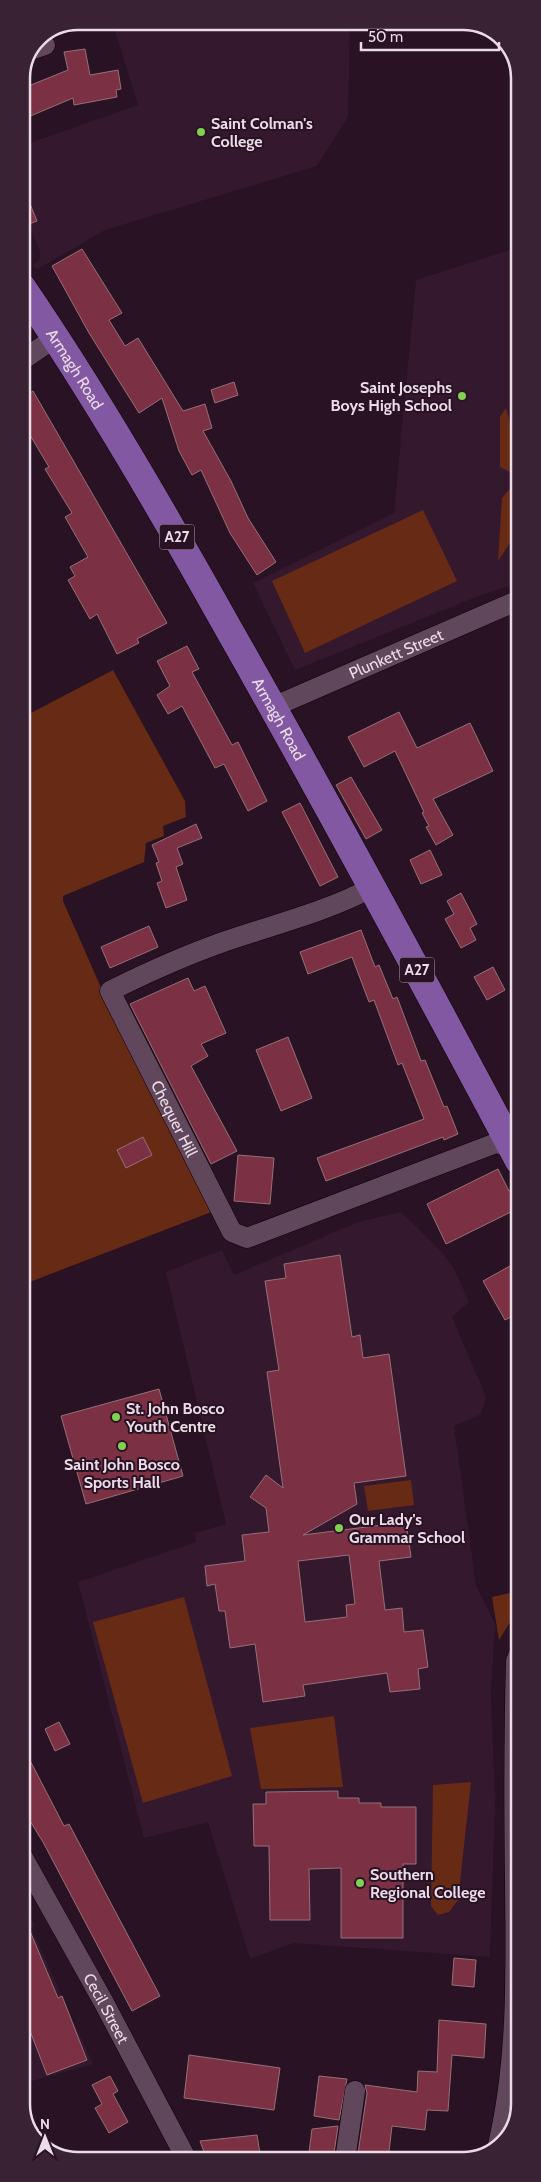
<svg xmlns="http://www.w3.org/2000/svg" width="541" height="2182" font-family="Cabin,sans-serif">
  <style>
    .built { fill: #34182e }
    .green { fill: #672a14 }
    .building { fill: #7b3143; stroke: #957077; fill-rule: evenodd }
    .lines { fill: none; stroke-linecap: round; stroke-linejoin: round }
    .street-casing { stroke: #10010c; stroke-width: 21 }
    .primary-casing { stroke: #10010c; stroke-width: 29 }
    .street { stroke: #61475b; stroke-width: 20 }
    .primary { stroke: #8158a1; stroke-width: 28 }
    .poi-dot { fill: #82d04f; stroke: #281223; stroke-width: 2 }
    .labels { text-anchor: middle; stroke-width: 4; stroke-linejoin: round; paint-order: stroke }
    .shield { fill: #281223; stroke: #b09fac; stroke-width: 1 }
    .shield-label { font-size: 15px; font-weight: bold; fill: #ebdbe6 }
    .poi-label { font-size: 16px; font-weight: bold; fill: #ebdbe6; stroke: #281223; text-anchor: start }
    .street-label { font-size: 16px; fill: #ebdbe6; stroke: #281223 }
    .rim { fill: none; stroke: #ebdbe6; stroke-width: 2.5 }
  </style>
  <rect width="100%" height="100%" fill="#281223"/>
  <!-- built -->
  <path class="built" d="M112 21 350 22 348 117 317 166 105 230 36 270 33 265 40 259V251L30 228 21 225V146L138 105Z
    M519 247V583L481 595 295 670 253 583 394 513 416 280Z
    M401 1212 440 1250 455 1270 469 1302 452 1317 486 1397 481 1414 454 1426 476 1585 495 1624 491 1692 495 1804 490 1957 293 1943 250 1959 208 1822 144 1838 78 1582 196 1542 195 1533 226 1524 166 1272 222 1250 234 1275 358 1222Z
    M22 1900 35 1926 31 1928 93 2064 22 2084Z"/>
  <!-- green -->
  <path class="green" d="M506 408 519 454 518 476 500 467V417Z
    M511 487 519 493V529L498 561 502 498Z
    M423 510 457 581 305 653 272 581Z
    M113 670 185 801 186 817 163 826 164 836 146 843 144 862 63 896V901L103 992 214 1211 22 1285V705L29 714Z
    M411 1480 414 1505 368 1511 364 1486Z
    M519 1591V1613L512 1619 499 1640 492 1597Z
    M184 1597 232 1776 143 1803 93 1622Z
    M334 1716 343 1787 261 1789 250 1728Z
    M471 1782 458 1900 449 1912 438 1915 431 1906 433 1785Z"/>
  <!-- building -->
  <path class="building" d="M85 49 90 75 118 70 121 89 116 90 117 97 74 105 73 98 21 120V89L68 70 64 52Z
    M21 182 37 221 21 227Z
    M82 249 122 313 109 320 125 346 138 338 183 411 205 404 212 428 203 431 231 481 248 518 276 562 257 575 230 533 201 470 192 475 179 451 162 398 139 413 89 333 52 266Z
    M234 382 238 395 215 403 211 390Z
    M33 391 167 623 137 639 139 643 117 654 97 614 90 619 68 580 75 576 70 567 88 557 65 517 72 513 45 469 49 467 21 420V399Z
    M187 646 199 669 192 672 232 745 238 742 267 801 248 811 224 764 215 768 182 706 168 714 157 695 170 686 157 661Z
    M399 712 417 748 470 723 493 771 433 799 453 835 436 845 426 827 429 826 422 813 424 812 395 751 364 767 348 737Z
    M351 777 382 830 366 839 336 785Z
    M300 803 338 877 320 886 282 812Z
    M196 824 202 838 177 848 183 864 176 867 187 900 166 908 157 883 162 881 156 863 159 862 152 845Z
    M430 850 442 875 421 884 410 860Z
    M461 893 477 924 470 928 476 940 461 948 445 919 454 914 447 901Z
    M149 926 158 947 110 968 101 947Z
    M361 930 375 967 379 965 393 999 397 997 421 1061 425 1060 444 1107 447 1106 458 1134 444 1140 443 1137 326 1181 317 1158 424 1119 402 1063 398 1065 374 1000 369 1002 352 957 308 974 300 952Z
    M493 967 505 990 487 1000 474 977Z
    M188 978 194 991 205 986 226 1033 201 1044 208 1056 191 1066 237 1151 211 1164 130 1004Z
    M288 1037 312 1098 281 1111 256 1050Z
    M143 1137 152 1155 126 1168 117 1150Z
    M238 1155 274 1158 270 1204 234 1201Z
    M498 1169 509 1191 519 1185V1208L446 1244 427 1204Z
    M340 1255 352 1337 360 1335 363 1358 389 1354 406 1476 354 1483 357 1504 303 1535 406 1522 411 1557 379 1561 385 1610 402 1608 404 1632 423 1630 428 1667 418 1669 420 1689 390 1692 387 1673 303 1685 305 1696 263 1702 255 1644 230 1648 225 1611H219L215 1584 207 1586 205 1566 245 1561 242 1535 269 1532 266 1508 250 1497 266 1475 283 1488 267 1372 279 1370 265 1281 286 1278 284 1264ZM349 1555 355 1604 346 1605 347 1617 305 1622 298 1561Z
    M519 1261V1313L505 1320 483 1281Z
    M159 1389 183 1476 86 1504 61 1416Z
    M59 1722 70 1744 55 1751 45 1729Z
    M22 1745 64 1826 69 1824 160 1996 132 2011 43 1842 22 1808Z
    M338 1791V1798H359V1803H381V1807H416V1864H403V1938H341V1868L309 1869 310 1920H270L269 1846H254L253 1804H266V1792Z
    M22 1912 58 1998 62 1996 87 2060 47 2075 22 2010Z
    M454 1958 476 1960 474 1987 452 1985Z
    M439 2020 486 2024 484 2058 452 2055 448 2111 427 2110 425 2130 392 2126 388 2160H357L367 2093 365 2085 417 2092 418 2071 437 2072Z
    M189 2055 280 2068 274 2110 184 2098Z
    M110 2076 118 2091 113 2094 128 2122 109 2133 95 2108 102 2104 92 2085Z
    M319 2076 347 2079 339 2120 314 2116Z
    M338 2126 333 2160H308L312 2129Z
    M257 2135 261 2160H207L200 2141Z"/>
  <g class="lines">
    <!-- street casing -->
    <g class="street-casing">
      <g id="street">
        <path d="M33 49 45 45"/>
        <path d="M21 361 56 337"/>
        <path id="s1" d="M273 707 519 600"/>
        <path id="s2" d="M373 887C326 912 276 924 226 941 186 955 148 972 110 991L232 1232 247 1238 496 1143 519 1149"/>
        <path id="s3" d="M22 1856 103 2001 187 2160"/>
        <path d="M498 2145C518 2059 516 1969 515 1881 514 1807 514 1734 516 1661L520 1652"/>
        <path d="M345 2160 355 2091"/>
      </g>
    </g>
    <!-- primary casing -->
    <g class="primary-casing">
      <g id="primary">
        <path id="s4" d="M21 286C96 396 163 512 228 628 328 804 424 982 519 1161"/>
      </g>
    </g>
    <!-- street -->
    <use href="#street" class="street"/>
    <!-- primary -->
    <use href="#primary" class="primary"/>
  </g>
  <!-- markers -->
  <g class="poi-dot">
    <circle cx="201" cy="132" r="5"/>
    <circle cx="462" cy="396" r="5"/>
    <circle cx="116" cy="1417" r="5"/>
    <circle cx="122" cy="1446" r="5"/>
    <circle cx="339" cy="1528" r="5"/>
    <circle cx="360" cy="1883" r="5"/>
  </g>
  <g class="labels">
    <!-- shield labels -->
    <g class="shield">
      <rect x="159.5" y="524.5" width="35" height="25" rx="4"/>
      <rect x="399.5" y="957.5" width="35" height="25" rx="4"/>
    </g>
    <g class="shield-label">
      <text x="177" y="542">A27</text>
      <text x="417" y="975">A27</text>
    </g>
    <!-- poi labels -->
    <g class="poi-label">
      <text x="211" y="129">Saint Colman's<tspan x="211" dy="18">College</tspan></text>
      <text x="452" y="393" text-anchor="end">Saint Josephs<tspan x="452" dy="18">Boys High School</tspan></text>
      <text x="126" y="1414">St. John Bosco<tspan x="126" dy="18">Youth Centre</tspan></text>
      <text x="122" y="1470" text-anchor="middle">Saint John Bosco<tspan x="122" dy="18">Sports Hall</tspan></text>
      <text x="349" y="1525">Our Lady's<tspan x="349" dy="18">Grammar School</tspan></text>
      <text x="370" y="1880">Southern<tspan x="370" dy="18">Regional College</tspan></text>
    </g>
    <!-- street labels -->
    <g class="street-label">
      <text dy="6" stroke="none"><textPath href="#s4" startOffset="99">Armagh Road</textPath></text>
      <text dy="6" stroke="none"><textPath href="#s1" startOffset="134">Plunkett Street</textPath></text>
      <text dy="6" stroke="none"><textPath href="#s4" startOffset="504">Armagh Road</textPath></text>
      <text dy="6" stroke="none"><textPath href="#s2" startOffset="426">Chequer Hill</textPath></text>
      <text dy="6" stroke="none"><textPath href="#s3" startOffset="174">Cecil Street</textPath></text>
    </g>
  </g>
  <!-- crop -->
  <path d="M0 0H541V2182H0ZM78 30H463A48 48 0 0 1 511 78V2104A48 48 0 0 1 463 2152H78A48 48 0 0 1 30 2104V78A48 48 0 0 1 78 30Z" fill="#382233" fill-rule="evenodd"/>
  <path class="rim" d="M78 30H463A48 48 0 0 1 511 78V2104A48 48 0 0 1 463 2152H78A48 48 0 0 1 30 2104V78A48 48 0 0 1 78 30Z"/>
  <!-- north arrow -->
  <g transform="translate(45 2137)" stroke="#281223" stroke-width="4" paint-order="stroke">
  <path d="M0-4L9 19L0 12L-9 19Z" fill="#ebdbe6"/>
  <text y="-8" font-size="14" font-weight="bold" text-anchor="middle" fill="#ebdbe6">N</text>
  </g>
  <!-- scale -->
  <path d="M361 42v8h138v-8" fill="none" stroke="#ebdbe6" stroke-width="2.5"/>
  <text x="368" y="42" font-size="15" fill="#ebdbe6" stroke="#281223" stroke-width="4" paint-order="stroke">50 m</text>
</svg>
